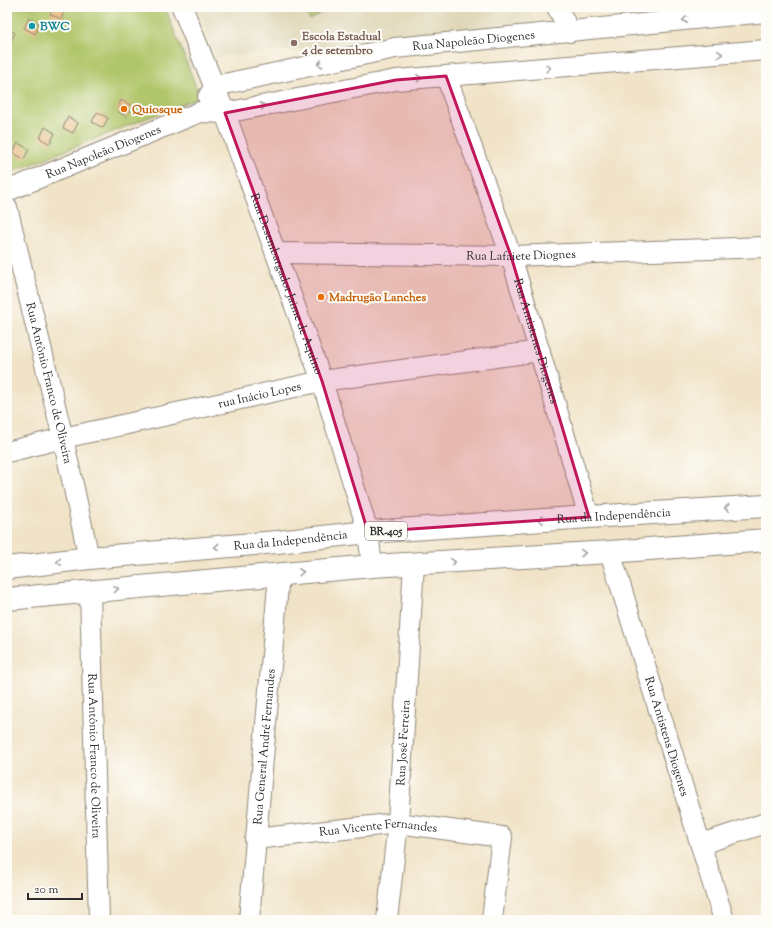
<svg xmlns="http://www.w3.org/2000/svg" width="773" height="927" font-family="'Sorts Mill Goudy',serif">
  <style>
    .built { fill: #dfd7b7 }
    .green { fill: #b1c66a; stroke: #6e784a }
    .building { fill: #e6b577 }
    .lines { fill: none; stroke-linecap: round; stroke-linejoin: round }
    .minor-casing { stroke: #8e8779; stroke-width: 22 }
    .trunk-casing { stroke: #8e8779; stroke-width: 24 }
    .minor { stroke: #fff; stroke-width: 20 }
    .trunk { stroke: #fff; stroke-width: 22 }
    .oneway { stroke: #a0a0a0 }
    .marked { fill: #c2185b; fill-opacity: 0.2; stroke: #c2185b; stroke-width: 3; stroke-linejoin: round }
    .culture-dot { fill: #0f9aa8; stroke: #fdfcf7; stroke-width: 1.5 }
    .education-dot { fill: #8d6e63; stroke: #fdfcf7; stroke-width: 1.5 }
    .food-dot { fill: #e8710a; stroke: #fdfcf7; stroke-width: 1.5 }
    .labels { text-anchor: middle; stroke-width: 4; stroke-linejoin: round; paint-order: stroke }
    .shield { fill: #fdfcf7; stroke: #6a6a68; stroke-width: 1 }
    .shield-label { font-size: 11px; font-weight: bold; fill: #2b2b2b }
    .culture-label { font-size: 12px; font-weight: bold; fill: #0d838f; stroke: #fdfcf7; text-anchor: start }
    .education-label { font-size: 12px; font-weight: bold; fill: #785e54; stroke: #fdfcf7; text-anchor: start }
    .street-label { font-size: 12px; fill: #2b2b2b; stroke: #fdfcf7 }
    .food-label { font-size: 12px; font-weight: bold; fill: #c56008; stroke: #fdfcf7; text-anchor: start }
  </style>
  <rect width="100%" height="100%" fill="#fdfcf7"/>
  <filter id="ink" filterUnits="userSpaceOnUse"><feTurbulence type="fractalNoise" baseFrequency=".025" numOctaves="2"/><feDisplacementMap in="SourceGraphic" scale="8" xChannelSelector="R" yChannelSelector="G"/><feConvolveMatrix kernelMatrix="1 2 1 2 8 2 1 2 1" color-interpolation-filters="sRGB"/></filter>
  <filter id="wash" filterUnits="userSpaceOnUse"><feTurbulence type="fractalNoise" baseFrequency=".012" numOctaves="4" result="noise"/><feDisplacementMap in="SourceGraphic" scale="16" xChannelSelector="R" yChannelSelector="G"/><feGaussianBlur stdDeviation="0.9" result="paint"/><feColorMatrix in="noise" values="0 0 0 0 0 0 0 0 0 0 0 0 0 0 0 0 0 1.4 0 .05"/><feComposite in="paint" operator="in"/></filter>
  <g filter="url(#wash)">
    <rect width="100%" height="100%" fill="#f1e3c7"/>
    <!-- built -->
    <path class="built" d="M196 7H526L540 30 216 57Z"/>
    <!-- green -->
    <path class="green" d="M18 7H165L200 97 7 174V11Z
      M303 7H330L310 20Z"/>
    <g id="blocks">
      <!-- building -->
      <path class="building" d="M53 7H62L65 9 61 19 50 14Z
        M29 18 40 24 35 34 24 28Z
        M7 28 15 33 10 43 7 41Z
        M121 100 132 106 127 117 117 111Z
        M97 112 108 118 103 128 92 122Z
        M68 117 78 123 73 133 63 128Z
        M45 127 55 133 50 144 40 138Z
        M18 143 29 149 24 159 13 153Z"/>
    </g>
  </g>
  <g filter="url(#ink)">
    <use href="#blocks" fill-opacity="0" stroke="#8e8779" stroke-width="1"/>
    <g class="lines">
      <!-- minor casing -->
      <g class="minor-casing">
        <g id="minor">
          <path id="s1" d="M182 7 225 113 322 381 368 532 372 566"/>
          <path d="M557 7 570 32"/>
          <path id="s2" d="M446 76 511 256 589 517"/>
          <path id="s3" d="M208 97 215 86 395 48 766 12"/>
          <path id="s4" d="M7 191 200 112 225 113 396 80 766 50"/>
          <path id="s5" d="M7 207 63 438 89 558"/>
          <path id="s6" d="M276 253 511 256 766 247"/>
          <path id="s7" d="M7 452 63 438 322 381 540 351"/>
          <path id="s8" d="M610 552 724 920"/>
          <path id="s9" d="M90 592 99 920"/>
          <path id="s10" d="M255 839 398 823 502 837 492 920"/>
          <path d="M701 844 766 823"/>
          <path id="s11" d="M249 920 279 574"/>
          <path id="s12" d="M387 920 398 823 414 564"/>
        </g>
      </g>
      <!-- trunk casing -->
      <g class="trunk-casing">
        <g id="trunk">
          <path id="s13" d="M7 568 89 558 277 542 368 532 589 517 766 506"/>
          <path d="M7 599 372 566 610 552 766 540"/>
        </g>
      </g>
      <!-- minor -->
      <use href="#minor" class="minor"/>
      <!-- trunk -->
      <use href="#trunk" class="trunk"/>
    </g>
    <!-- one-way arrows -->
    <defs><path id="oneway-chevron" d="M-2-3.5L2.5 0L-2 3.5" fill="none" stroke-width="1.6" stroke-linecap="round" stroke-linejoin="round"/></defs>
    <g class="oneway">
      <use href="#oneway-chevron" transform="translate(685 20) rotate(174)"/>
      <use href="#oneway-chevron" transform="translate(720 54) rotate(-4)"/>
      <use href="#oneway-chevron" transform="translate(320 64) rotate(168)"/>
      <use href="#oneway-chevron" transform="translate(548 68) rotate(-4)"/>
      <use href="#oneway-chevron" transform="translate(419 78) rotate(-5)"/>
      <use href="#oneway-chevron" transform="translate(263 106) rotate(-11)"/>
      <use href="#oneway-chevron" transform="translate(727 508) rotate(177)"/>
      <use href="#oneway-chevron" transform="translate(541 520) rotate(176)"/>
      <use href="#oneway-chevron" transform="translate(217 547) rotate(175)"/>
      <use href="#oneway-chevron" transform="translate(583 553) rotate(-4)"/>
      <use href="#oneway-chevron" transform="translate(59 562) rotate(173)"/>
      <use href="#oneway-chevron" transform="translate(453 562) rotate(-4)"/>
      <use href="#oneway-chevron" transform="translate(301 572) rotate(-5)"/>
      <use href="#oneway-chevron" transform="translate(116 589) rotate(-5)"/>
    </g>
  </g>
  <!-- marked area -->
  <path class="marked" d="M446 76 511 256 589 517 368 532 322 381 225 113 396 80Z"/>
  <!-- markers -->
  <circle class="culture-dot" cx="32" cy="26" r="4"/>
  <circle class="education-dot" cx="294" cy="43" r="4"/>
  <g class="food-dot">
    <circle cx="124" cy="109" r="4"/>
    <circle cx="321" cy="297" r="4"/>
  </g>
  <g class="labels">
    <!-- shield labels -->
    <rect class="shield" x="365" y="522" width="42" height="18" rx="3"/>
    <g class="shield-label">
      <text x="386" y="535">BR-405</text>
    </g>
    <!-- culture labels -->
    <g class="culture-label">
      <text x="40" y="30">BWC</text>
    </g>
    <!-- education labels -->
    <g class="education-label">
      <text x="302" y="40">Escola Estadual<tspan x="302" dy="14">4 de setembro</tspan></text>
    </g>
    <!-- street labels -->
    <g class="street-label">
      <text dy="4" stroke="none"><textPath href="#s3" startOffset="276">Rua Napoleão Diogenes</textPath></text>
      <text dy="4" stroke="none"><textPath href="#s4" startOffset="104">Rua Napoleão Diogenes</textPath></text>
      <text dy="4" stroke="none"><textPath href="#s6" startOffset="245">Rua Lafaiete Diognes</textPath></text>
      <text dy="4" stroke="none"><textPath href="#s1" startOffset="296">Rua Desembargador Jaime de Aquino</textPath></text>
      <text dy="4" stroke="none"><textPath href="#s2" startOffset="280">Rua Antistenes Diogenes</textPath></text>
      <text dy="4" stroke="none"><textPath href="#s5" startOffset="181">Rua Antônio Franco de Oliveira</textPath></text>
      <text dy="4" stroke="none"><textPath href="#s7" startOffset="259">rua Inácio Lopes</textPath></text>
      <text dy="4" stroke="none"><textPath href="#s13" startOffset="609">Rua da Independência</textPath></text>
      <text dy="4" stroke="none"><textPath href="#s13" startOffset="285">Rua da Independência</textPath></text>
      <text dy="4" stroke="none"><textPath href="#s8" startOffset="193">Rua Antistens Diogenes</textPath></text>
      <text dy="4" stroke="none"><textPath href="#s12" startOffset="178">Rua José Ferreira</textPath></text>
      <text dy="4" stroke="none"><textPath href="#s11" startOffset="174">Rua General André Fernandes</textPath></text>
      <text dy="4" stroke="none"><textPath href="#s9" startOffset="164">Rua Antônio Franco de Oliveira</textPath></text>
      <text dy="4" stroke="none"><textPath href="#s10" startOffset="124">Rua Vicente Fernandes</textPath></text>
    </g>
    <!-- food labels -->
    <g class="food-label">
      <text x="132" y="113">Quiosque</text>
      <text x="329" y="301">Madrugão Lanches</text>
    </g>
  </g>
  <!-- margin -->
  <rect width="773" height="927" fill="none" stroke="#fdfcf7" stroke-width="24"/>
  <!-- scale -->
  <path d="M28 893v6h54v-6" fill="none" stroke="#2b2b2b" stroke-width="2"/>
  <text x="34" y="893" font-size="12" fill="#2b2b2b" stroke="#fdfcf7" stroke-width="3" paint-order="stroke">20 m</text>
</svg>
